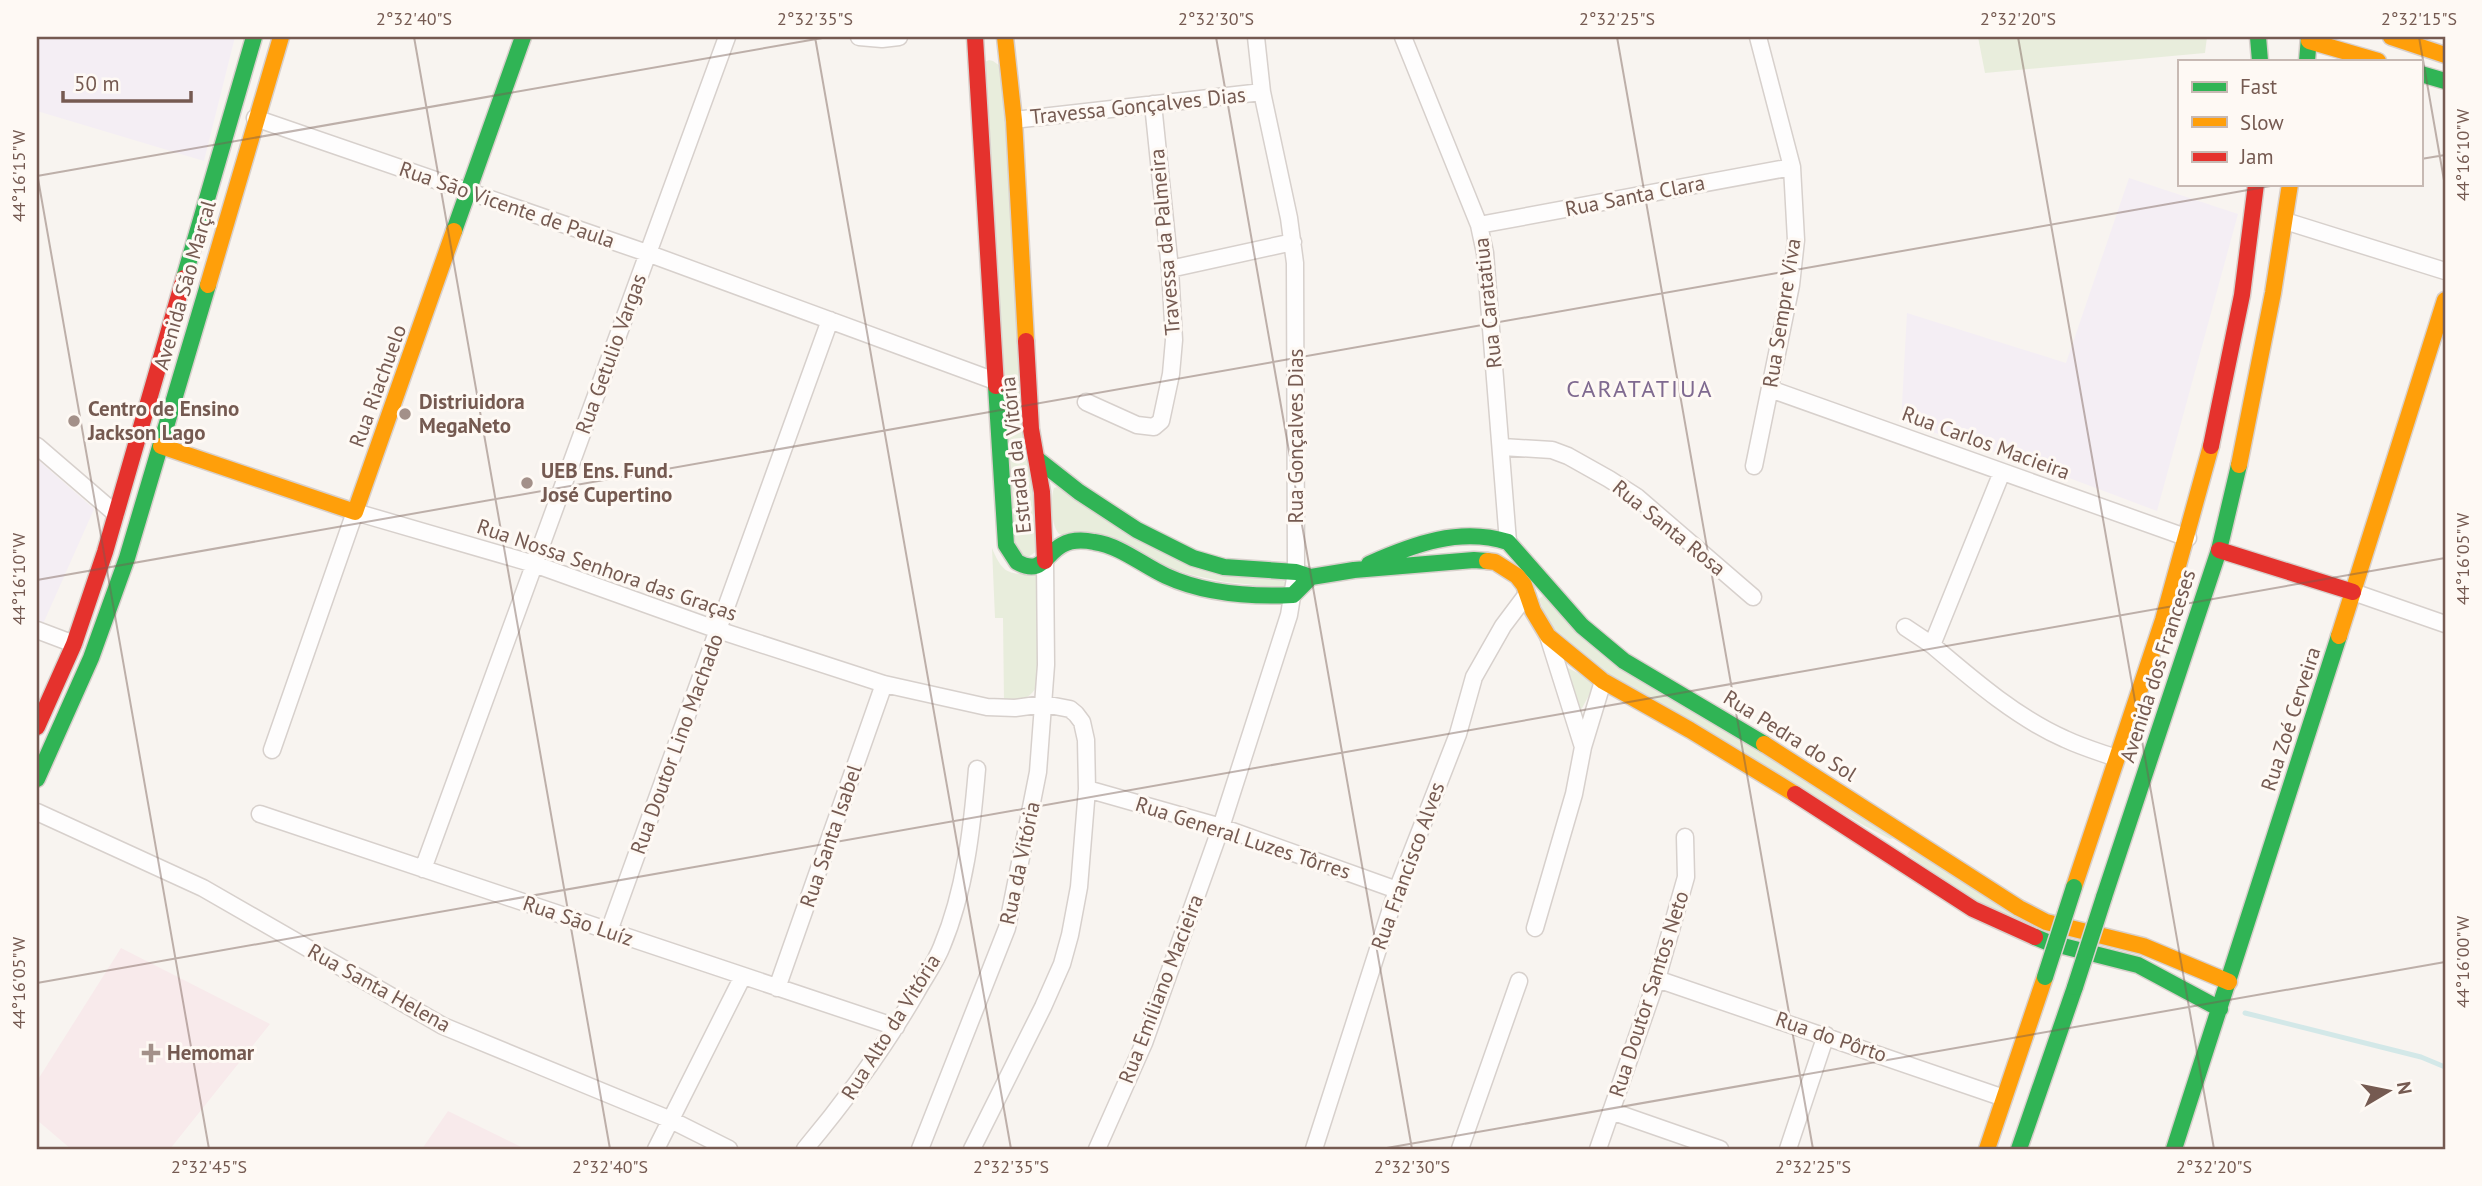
<svg xmlns="http://www.w3.org/2000/svg" width="2482" height="1186" font-family="'PT Sans',sans-serif">
  <style>
    .education { fill: #f4eef4 }
    .medical { fill: #f8eaeb }
    .green { fill: #e8eddc }
    .lines { fill: none; stroke-linecap: round; stroke-linejoin: round }
    .stream { stroke: #d3e8e8; stroke-width: 5 }
    .street-casing { stroke: #d7d0cc; stroke-width: 19 }
    .fast-casing { stroke: #d8d0cc; stroke-width: 19 }
    .slow-casing { stroke: #d8d0cc; stroke-width: 19 }
    .jam-casing { stroke: #d8d0cc; stroke-width: 19 }
    .street { stroke: #fefdfd; stroke-width: 16 }
    .fast { stroke: #30b455; stroke-width: 16 }
    .slow { stroke: #ff9f0a; stroke-width: 16 }
    .jam { stroke: #e5322d; stroke-width: 16 }
    .fast-bridge-casing { stroke: #d9d0cd; stroke-width: 19; stroke-linecap: butt }
    .fast-bridge { stroke: #30b455; stroke-width: 16 }
    .ticks { fill: none; stroke: #755a51; stroke-width: 2; stroke-opacity: 0.45 }
    .poi-dot { fill: #a39089; stroke: #fef9f4; stroke-width: 2.5 }
    .labels { text-anchor: middle; stroke-width: 6; stroke-linejoin: round; paint-order: stroke }
    .street-label { font-size: 21px; fill: #755a51; stroke: #fef9f4 }
    .poi-label { font-size: 21px; font-weight: bold; fill: #755a51; stroke: #fef9f4; text-anchor: start }
    .quarter-label { font-size: 24px; letter-spacing: 2px; fill: #7f6a90; stroke: #fef9f4 }
    .neatline { fill: none; stroke: #755a51; stroke-width: 2.5 }
    .ticks-label { font-size: 18px; text-anchor: middle; fill: #755a51 }
  </style>
  <rect width="100%" height="100%" fill="#f8f4f0"/>
  <!-- education -->
  <path class="education" d="M37 37H235L204 161 37 111Z
    M2129 178 2238 214 2157 511 2032 464 1901 422 1907 313 2066 363Z
    M37 459 94 509 42 626 37 624Z"/>
  <!-- medical -->
  <path class="medical" d="M121 948 270 1024 170 1149H71L37 1120V1081Z
    M448 1111 525 1149H422Z"/>
  <!-- green -->
  <path class="green" d="M1978 37H2207L2205 53 1985 73Z
    M989 60 993 61 1000 66 1036 496 1037 551 1028 557 1015 553 985 62Z
    M1057 487 1136 539 1286 582 1285 588 1225 582 1192 575 1059 534C1051 525 1050 499 1054 488Z
    M992 548C1004 578 1011 572 1038 576L1039 680C1033 699 1022 700 1004 703L1003 618H995Z
    M1544 595 1771 757 1895 838 1890 839 1865 826 1609 676 1548 623 1539 599Z
    M1568 668 1592 680 1594 686 1581 710 1566 670Z
    M1913 847 2038 926 1986 909 1907 854Z"/>
  <g class="lines">
    <!-- stream -->
    <path class="stream" d="M2245 1013 2421 1057 2445 1067"/>
    <!-- street casing -->
    <g class="street-casing">
      <path id="street" d="M859 37 882 39 899 37
        M1403 37 1479 225 1485 253 1508 542
        M255 118 647 253 995 381
        M1014 120 1262 92
        M2285 221 2445 271
        M1479 225 1792 167
        M1170 269 1293 242
        M1770 389 2188 538
        M1086 402 1137 425 1154 427 1161 421 1171 374 1174 340 1170 269 1153 104
        M37 446 116 514
        M1502 447 1552 450 1568 456 1609 479 1637 497 1753 597
        M1754 466 1791 285 1796 240 1792 167 1758 37
        M2002 472 1932 645C1972 679 2017 718 2065 739 2082 747 2099 752 2116 758
        M2353 592 2445 624
        M1905 627 1932 645
        M37 630 74 644
        M1548 636 1583 747
        M272 750 355 512 534 564 718 630 884 684 987 707 1015 708 1044 704 1070 709 1076 714 1082 722 1086 740 1087 789 1079 887 1070 935 1062 964 1043 1007 972 1149
        M1087 789 1221 827 1397 890
        M37 812 203 888 443 1026 671 1120 729 1149
        M260 814 896 1027
        M423 869 727 37
        M1535 928 1574 794 1583 747 1603 681
        M609 931 830 320
        M1657 979 2004 1098
        M777 988 884 684
        M1611 1111 1720 1149
        M656 1149 743 976
        M805 1149C846 1100 884 1048 916 993 924 978 936 962 942 946 965 891 972 829 977 769
        M920 1149 1007 928 1038 772 1046 665 1045 561
        M1097 1149 1144 1043 1221 827 1289 615 1296 572 1295 263 1289 218 1262 92 1256 37
        M1314 1149 1397 890 1458 734 1474 677 1503 626 1527 594
        M1460 1149 1519 981
        M1598 1149 1657 979 1686 877 1685 837
        M1788 1149 1826 1035"/>
    </g>
    <!-- fast casing -->
    <g class="fast-casing">
      <path id="fast" d="M2258 37 2260 61
        M2307 61 2309 37
        M2421 74 2445 81
        M454 231 523 37
        M184 278 254 37
        M996 386 1006 545 1017 562C1042 576 1045 554 1062 545 1071 540 1084 540 1094 542 1121 546 1142 565 1166 576 1205 594 1251 597 1293 595L1311 577
        M1037 459 1079 492 1137 530 1193 558 1224 567 1296 572 1311 577 1354 570 1474 560 1487 561
        M1369 564C1414 544 1460 527 1508 542L1582 626 1624 661 1764 744
        M37 779 91 658 127 558 208 285
        M2104 897 2219 550 2239 465
        M2035 937 2047 942 2138 965 2220 1009
        M2019 1149 2075 987
        M2174 1149 2339 636"/>
    </g>
    <!-- slow casing -->
    <g class="slow-casing">
      <path id="slow" d="M1005 37 1014 120 1026 341
        M2391 37 2445 55
        M2309 41 2378 61
        M208 285 281 37
        M161 446 355 512 454 231
        M2239 465 2273 293 2290 184
        M1487 561 1495 562 1517 576 1524 585 1533 611 1548 636 1603 681 1690 730 1795 794
        M2339 636 2445 300
        M1764 744 2019 908 2046 922 2143 946 2229 982
        M2074 887 2163 620 2211 446
        M1987 1149 2045 977"/>
    </g>
    <!-- jam casing -->
    <g class="jam-casing">
      <path id="jam" d="M975 37 996 386
        M1026 341 1031 429 1042 492 1045 561
        M2211 446 2242 295 2256 184
        M2219 550 2353 592
        M37 727 74 644 105 552 184 278
        M1795 794 1973 909 2035 937"/>
    </g>
    <!-- street -->
    <use href="#street" class="street"/>
    <!-- fast -->
    <use href="#fast" class="fast"/>
    <!-- slow -->
    <use href="#slow" class="slow"/>
    <!-- jam -->
    <use href="#jam" class="jam"/>
    <!-- fast-bridge casing -->
    <g class="fast-bridge-casing">
      <path id="fast-bridge" d="M2045 977 2074 887
        M2075 987 2104 897"/>
    </g>
    <!-- fast-bridge -->
    <use href="#fast-bridge" class="fast-bridge"/>
  </g>
  <!-- ticks -->
  <path class="ticks" d="M414 37 610 1149M815 37 1011 1149M1216 37 1412 1149M1617 37 1813 1149M2018 37 2214 1149M2419 37 2445 186M2421 159 2445 155M37 173 209 1149M37 176 828 37M37 580 2282 184M37 983 2445 558M1381 1149 2445 962"/>
  <!-- markers -->
  <g class="poi-dot">
    <circle cx="405" cy="414" r="7"/>
    <circle cx="74" cy="421" r="7"/>
    <circle cx="527" cy="483" r="7"/>
    <path d="M147.5 1042.5h7v7h7v7h-7v7h-7v-7h-7v-7h7z"/>
  </g>
  <g class="labels">
    <!-- street labels -->
    <g class="street-label">
      <text transform="translate(1138 106) rotate(-6)" y="7">Travessa Gonçalves Dias</text>
      <text transform="translate(1635 196) rotate(-11)" y="7">Rua Santa Clara</text>
      <text transform="translate(507 205) rotate(19)" y="7">Rua São Vicente de Paula</text>
      <text transform="translate(1165 242) rotate(-95)" y="7">Travessa da Palmeira</text>
      <text transform="translate(185 285) rotate(-74)" y="7">Avenida São Marçal</text>
      <text transform="translate(1488 303) rotate(-96)" y="7">Rua Caratatiua</text>
      <text transform="translate(1782 313) rotate(-81)" y="7">Rua Sempre Viva</text>
      <text transform="translate(611 354) rotate(-70)" y="7">Rua Getulio Vargas</text>
      <text transform="translate(378 386) rotate(-70)" y="7">Rua Riachuelo</text>
      <text transform="translate(1296 436) rotate(-90)" y="7">Rua Gonçalves Dias</text>
      <text transform="translate(1986 443) rotate(20)" y="7">Rua Carlos Macieira</text>
      <text transform="translate(1016 455) rotate(-96)" y="7">Estrada da Vitória</text>
      <text transform="translate(1669 528) rotate(39)" y="7">Rua Santa Rosa</text>
      <text transform="translate(607 570) rotate(19)" y="7">Rua Nossa Senhora das Graças</text>
      <text transform="translate(2158 666) rotate(-72)" y="7">Avenida dos Franceses</text>
      <text transform="translate(2291 719) rotate(-72)" y="7">Rua Zoé Cerveira</text>
      <text transform="translate(1790 736) rotate(32)" y="7">Rua Pedra do Sol</text>
      <text transform="translate(677 744) rotate(-70)" y="7">Rua Doutor Lino Machado</text>
      <text transform="translate(831 836) rotate(-71)" y="7">Rua Santa Isabel</text>
      <text transform="translate(1243 838) rotate(18)" y="7">Rua General Luzes Tôrres</text>
      <text transform="translate(1020 863) rotate(-78)" y="7">Rua da Vitória</text>
      <text transform="translate(1408 866) rotate(-70)" y="7">Rua Francisco Alves</text>
      <text transform="translate(578 921) rotate(19)" y="7">Rua São Luíz</text>
      <text transform="translate(379 988) rotate(29)" y="7">Rua Santa Helena</text>
      <text transform="translate(1161 989) rotate(-69)" y="7">Rua Emíliano Macieira</text>
      <text transform="translate(1649 994) rotate(-72)" y="7">Rua Doutor Santos Neto</text>
      <text transform="translate(891 1027) rotate(-58)" y="7">Rua Alto da Vitória</text>
      <text transform="translate(1831 1037) rotate(19)" y="7">Rua do Pôrto</text>
    </g>
    <!-- poi labels -->
    <g class="poi-label">
      <text x="419" y="409">Distriuidora<tspan x="419" dy="24">MegaNeto</tspan></text>
      <text x="88" y="416">Centro de Ensino<tspan x="88" dy="24">Jackson Lago</tspan></text>
      <text x="541" y="478">UEB Ens. Fund.<tspan x="541" dy="24">José Cupertino</tspan></text>
      <text x="167" y="1060">Hemomar</text>
    </g>
    <!-- quarter labels -->
    <g class="quarter-label">
      <text x="1640" y="397">CARATATIUA</text>
    </g>
  </g>
  <!-- border -->
  <rect width="2482" height="1186" fill="none" stroke="#fef9f4" stroke-width="77"/>
  <!-- legend -->
  <rect x="2178" y="60" width="245" height="126" fill="#fef9f4" stroke="#c7b9b3" stroke-width="2"/>
  <rect x="2192" y="82" width="35" height="10" fill="#30b455" stroke="#c7b9b3" stroke-width="2"/>
  <text x="2240" y="94" font-size="21" fill="#755a51">Fast</text>
  <rect x="2192" y="117" width="35" height="10" fill="#ff9f0a" stroke="#c7b9b3" stroke-width="2"/>
  <text x="2240" y="130" font-size="21" fill="#755a51">Slow</text>
  <rect x="2192" y="152" width="35" height="10" fill="#e5322d" stroke="#c7b9b3" stroke-width="2"/>
  <text x="2240" y="164" font-size="21" fill="#755a51">Jam</text>
  <!-- north arrow -->
  <g transform="translate(2388 1091) rotate(80)" stroke="#fef9f4" stroke-width="5" paint-order="stroke">
  <path d="M0-5L12 26L0 18L-12 26Z" fill="#755a51"/>
  <text y="-10" font-size="19" font-weight="bold" text-anchor="middle" fill="#755a51">N</text>
  </g>
  <!-- scale -->
  <path d="M63 91v10h128v-10" fill="none" stroke="#755a51" stroke-width="3.5"/>
  <text x="74" y="91" font-size="21" fill="#755a51" stroke="#fef9f4" stroke-width="5" paint-order="stroke">50 m</text>
  <rect x="38" y="38" width="2406" height="1110" class="neatline"/>
  <g class="ticks-label">
    <text x="414" y="25">2°32'40"S</text>
    <text x="815" y="25">2°32'35"S</text>
    <text x="1216" y="25">2°32'30"S</text>
    <text x="1617" y="25">2°32'25"S</text>
    <text x="2018" y="25">2°32'20"S</text>
    <text x="2419" y="25">2°32'15"S</text>
    <text transform="translate(2463 155) rotate(-90)" y="6">44°16'10"W</text>
    <text transform="translate(19 176) rotate(-90)" y="6">44°16'15"W</text>
    <text transform="translate(2463 559) rotate(-90)" y="6">44°16'05"W</text>
    <text transform="translate(19 579) rotate(-90)" y="6">44°16'10"W</text>
    <text transform="translate(2463 962) rotate(-90)" y="6">44°16'00"W</text>
    <text transform="translate(19 983) rotate(-90)" y="6">44°16'05"W</text>
    <text x="209" y="1173">2°32'45"S</text>
    <text x="610" y="1173">2°32'40"S</text>
    <text x="1011" y="1173">2°32'35"S</text>
    <text x="1412" y="1173">2°32'30"S</text>
    <text x="1813" y="1173">2°32'25"S</text>
    <text x="2214" y="1173">2°32'20"S</text>
  </g>
</svg>
